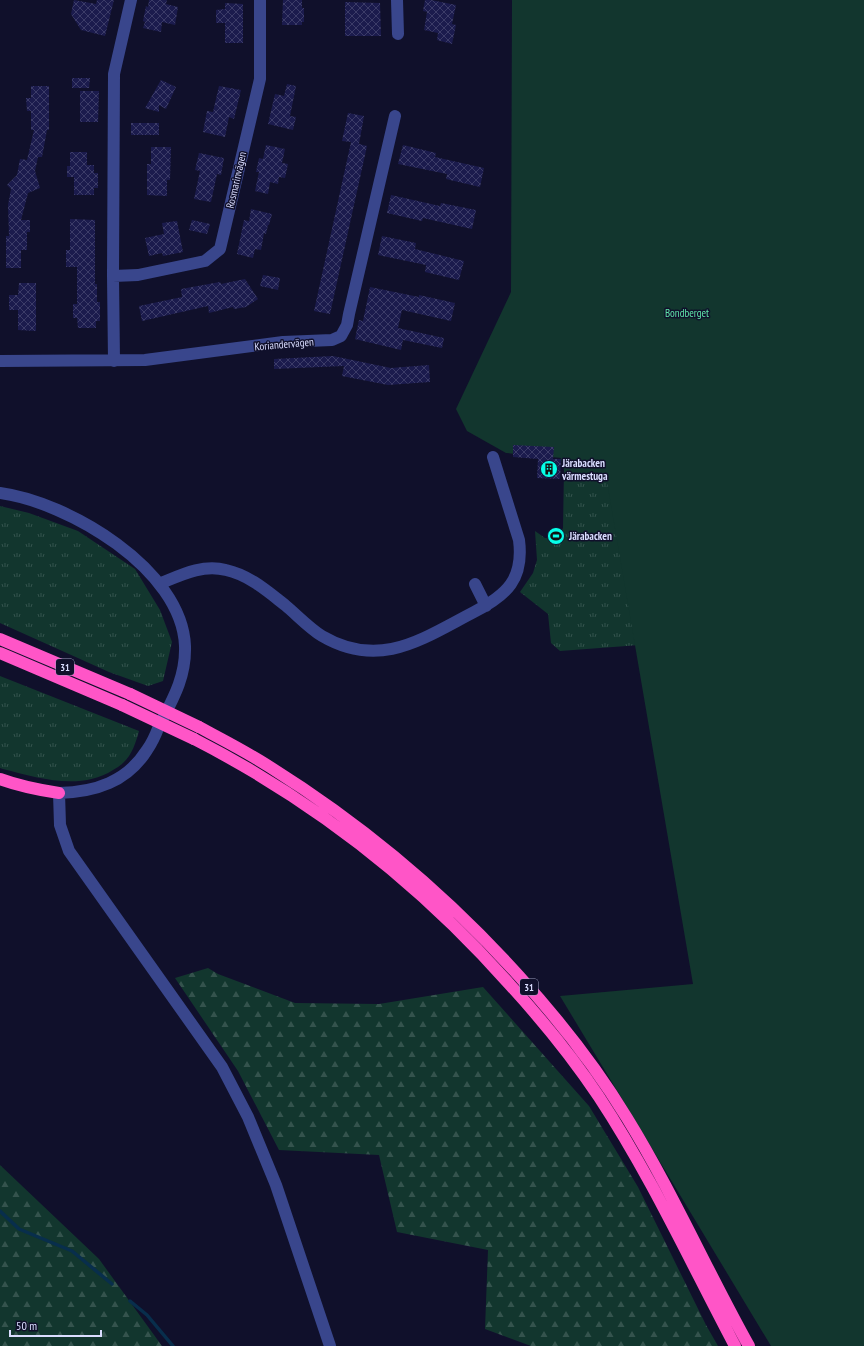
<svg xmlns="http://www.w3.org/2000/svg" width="864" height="1346" font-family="'PT Sans Narrow',sans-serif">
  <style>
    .grass { fill: url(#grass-tufts) }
    .forest { fill: url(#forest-firs) }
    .green { fill: #12362e }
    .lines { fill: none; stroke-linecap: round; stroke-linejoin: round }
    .stream { stroke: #082e4c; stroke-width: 3.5 }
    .building { fill: url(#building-cross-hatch) }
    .minor { stroke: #39468c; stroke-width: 12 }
    .highway { stroke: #ff55c7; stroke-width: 12 }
    .highway-bridge { stroke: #ff55c7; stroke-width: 12 }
    .labels { text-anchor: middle; stroke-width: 3; stroke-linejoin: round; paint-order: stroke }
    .shield { fill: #10102b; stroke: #9da0bf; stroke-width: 1 }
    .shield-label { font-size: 10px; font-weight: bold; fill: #daddff }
    .street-label { font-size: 11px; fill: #daddff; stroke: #10102b }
    .park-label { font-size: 11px; fill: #5fe6aa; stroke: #10102b }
    .poi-label { font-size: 11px; font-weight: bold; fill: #daddff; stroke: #10102b; text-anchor: start }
  </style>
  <defs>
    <pattern id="grass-tufts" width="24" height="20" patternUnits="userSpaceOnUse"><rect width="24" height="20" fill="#12362e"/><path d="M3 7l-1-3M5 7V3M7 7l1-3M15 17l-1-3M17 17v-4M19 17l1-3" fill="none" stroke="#34534d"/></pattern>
    <pattern id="forest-firs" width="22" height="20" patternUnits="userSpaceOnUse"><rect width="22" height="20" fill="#12362e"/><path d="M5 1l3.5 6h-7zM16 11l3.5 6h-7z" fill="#34534d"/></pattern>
    <pattern id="building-cross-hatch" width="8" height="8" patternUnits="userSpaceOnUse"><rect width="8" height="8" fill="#1b1b4d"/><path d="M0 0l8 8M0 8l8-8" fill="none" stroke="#3c3c68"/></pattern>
  </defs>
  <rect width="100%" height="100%" fill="#10102b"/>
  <!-- grass -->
  <path class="grass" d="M559 452 616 472 759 636 560 651 551 643 548 614 520 592 533 573 537 560 535 531 545 538 557 539 563 528 564 470Z
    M0 506 29 513 78 531 135 569 160 610 172 642 163 681 148 686 109 672 0 623Z
    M0 676 139 731C136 742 132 755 123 763 120 766 116 768 113 770 80 791 38 778 3 769L0 768Z"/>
  <!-- forest -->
  <path class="forest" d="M208 968 218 974 295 1003 379 1004 483 987 589 1106 638 1187 706 1325 718 1346H531L485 1329 488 1250 397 1232 379 1155 279 1150 238 1071 175 978Z
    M0 1165 99 1259 162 1346H0Z"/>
  <!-- green -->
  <path class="green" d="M512 0H864V1346H771L560 996 693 984 605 470 562 458 506 453 467 431 456 409 511 292Z"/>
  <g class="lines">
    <!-- stream -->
    <path class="stream" d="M0 1211 19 1229 72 1251 112 1284
      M130 1301 147 1315 173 1346"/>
  </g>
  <!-- building -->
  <path class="building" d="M74 0 96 4 97 0H114L105 36 81 30 71 14Z
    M149 0H167L166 4 178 7 175 25 162 22 161 32 143 28 145 22 143 21 146 6 148 7Z
    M283 0H302V8H304V22H302V25H282Z
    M425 0H431L456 5 452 24 456 25 452 44 437 40 438 33 424 30 427 12 423 11Z
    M345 2 380 3 381 36H345Z
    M225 3 243 4V43H225V23H216V10L225 9Z
    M72 78H90L89 88H72Z
    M161 80 176 87 166 109 159 105V112L145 108Z
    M287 84 296 86 290 116 296 117 293 130 268 124 275 94 284 96Z
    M31 86H49V130H47L42 157H38L35 171 40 188 28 193 21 220H30V232H27V250H21V268H6V236H9L8 205 11 189 7 185 17 175 20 159 27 160 34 130H31V111H27L26 98H31Z
    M219 86 241 90 234 119 229 117 225 137 203 132 207 111 213 112Z
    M80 91H99L98 122H80Z
    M348 113 364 116 359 144 367 146 330 314 314 311 351 142 342 141Z
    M131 123H159V135H131Z
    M266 145 285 149 282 163 288 164 285 178 279 177 278 184 270 182 268 194 255 191 259 172H256L259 158 263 159Z
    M403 145 436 153 435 157 484 168 480 187 446 179 447 174 398 164Z
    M151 147H171L170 180H167V196L147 195V164H151Z
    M70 152H87V165H94V173H98V188H94V195H74V177H67V166H70Z
    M199 153 224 158 221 175 217 174 211 202 194 199 200 171 195 170Z
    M391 195 440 206 441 203 476 210 472 229 423 218 422 221 387 213Z
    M251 209 272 214 269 225H268L266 234 264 233 261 250 255 249 253 258 237 254 244 220 249 221Z
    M70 219 95 220V284H97V302H100V321H96V328H78L77 318H73V304H77V267H66V250H70Z
    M192 220 210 224 207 234 189 230Z
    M177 221 183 252 163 256 162 253 149 256 145 238 164 234 162 223Z
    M382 236 416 243 415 249 464 261 459 280 425 272 426 265 378 255Z
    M263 275 280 278 278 290 260 286Z
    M245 279 258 299 246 307 234 309 233 307 209 313 208 306 142 321 139 306 182 297 181 289 220 282 221 284Z
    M19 283H36V331L18 330V310H9V295H18Z
    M370 287 419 297V295L455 303 451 321 402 310 398 328 444 338 442 348 403 340 401 350 355 339 359 320 363 321Z
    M333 356 391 368 429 365 430 382 388 385 342 376 344 366 274 369V359Z
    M513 445 554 447 553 459H561L560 479 537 478 538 459 513 457Z"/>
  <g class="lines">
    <!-- minor -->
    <path class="minor" d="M131 0 114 74 113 276 138 275 205 261 220 249 260 79V0
      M397 0 398 34
      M113 276 114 361
      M0 361 145 360 283 342 332 340 341 336 347 325 349 314 395 116
      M0 493C68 502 182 569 185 646 186 677 173 699 159 726 156 734 152 743 147 750 127 782 95 792 59 793L60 825 69 851 222 1067 248 1117 276 1185 330 1346
      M159 584C181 575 202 564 226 570 249 575 267 591 285 605 297 615 309 628 322 636 380 670 422 639 474 612 507 595 524 579 519 540L493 457
      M475 584 486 606"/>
    <!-- highway -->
    <path class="highway" d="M0 639 130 694
      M0 653 122 705
      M199 727C223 740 247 752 270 767 364 826 445 894 519 976 559 1020 596 1067 627 1118 672 1191 707 1271 749 1346
      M194 739C315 801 421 884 511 986 543 1021 573 1058 599 1097 651 1176 691 1263 735 1346
      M0 779C19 786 39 790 59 793"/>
    <!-- highway-bridge -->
    <path class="highway-bridge" d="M130 694 199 727
      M122 705 194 739"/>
  </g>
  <!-- icons -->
  <defs>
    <g id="building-disc" transform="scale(0.9)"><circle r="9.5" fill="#06ffe8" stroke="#10102b"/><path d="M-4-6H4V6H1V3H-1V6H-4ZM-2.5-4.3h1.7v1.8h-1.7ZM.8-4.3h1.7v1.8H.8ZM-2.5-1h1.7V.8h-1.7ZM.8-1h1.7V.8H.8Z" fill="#111"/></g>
    <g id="stadium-disc" transform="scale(0.9)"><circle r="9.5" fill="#06ffe8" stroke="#10102b"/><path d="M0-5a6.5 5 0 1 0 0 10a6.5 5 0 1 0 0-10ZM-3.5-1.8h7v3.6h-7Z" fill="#111"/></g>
  </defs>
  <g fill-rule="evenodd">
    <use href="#building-disc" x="549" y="469"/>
    <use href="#stadium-disc" x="556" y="536"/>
  </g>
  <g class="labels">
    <!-- shield labels -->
    <g class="shield">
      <rect x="56" y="659" width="18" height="16" rx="3"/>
      <rect x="520" y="979" width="18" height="16" rx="3"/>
    </g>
    <g class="shield-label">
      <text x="65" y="671">31</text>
      <text x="529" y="991">31</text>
    </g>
    <!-- street labels -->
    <g class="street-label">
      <text transform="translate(236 180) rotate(-77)" y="4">Rosmarinvägen</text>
      <text transform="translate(284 344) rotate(-5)" y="4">Koriandervägen</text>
    </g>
    <!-- park labels -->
    <g class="park-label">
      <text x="687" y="317">Bondberget</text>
    </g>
    <!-- poi labels -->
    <g class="poi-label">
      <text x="562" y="467">Järabacken<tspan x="562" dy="13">värmestuga</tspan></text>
      <text x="569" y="540">Järabacken</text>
    </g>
  </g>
  <!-- scale -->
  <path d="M10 1330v6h91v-6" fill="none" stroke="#daddff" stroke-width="2"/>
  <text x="16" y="1330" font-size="12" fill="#daddff" stroke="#10102b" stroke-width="3" paint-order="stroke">50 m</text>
</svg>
